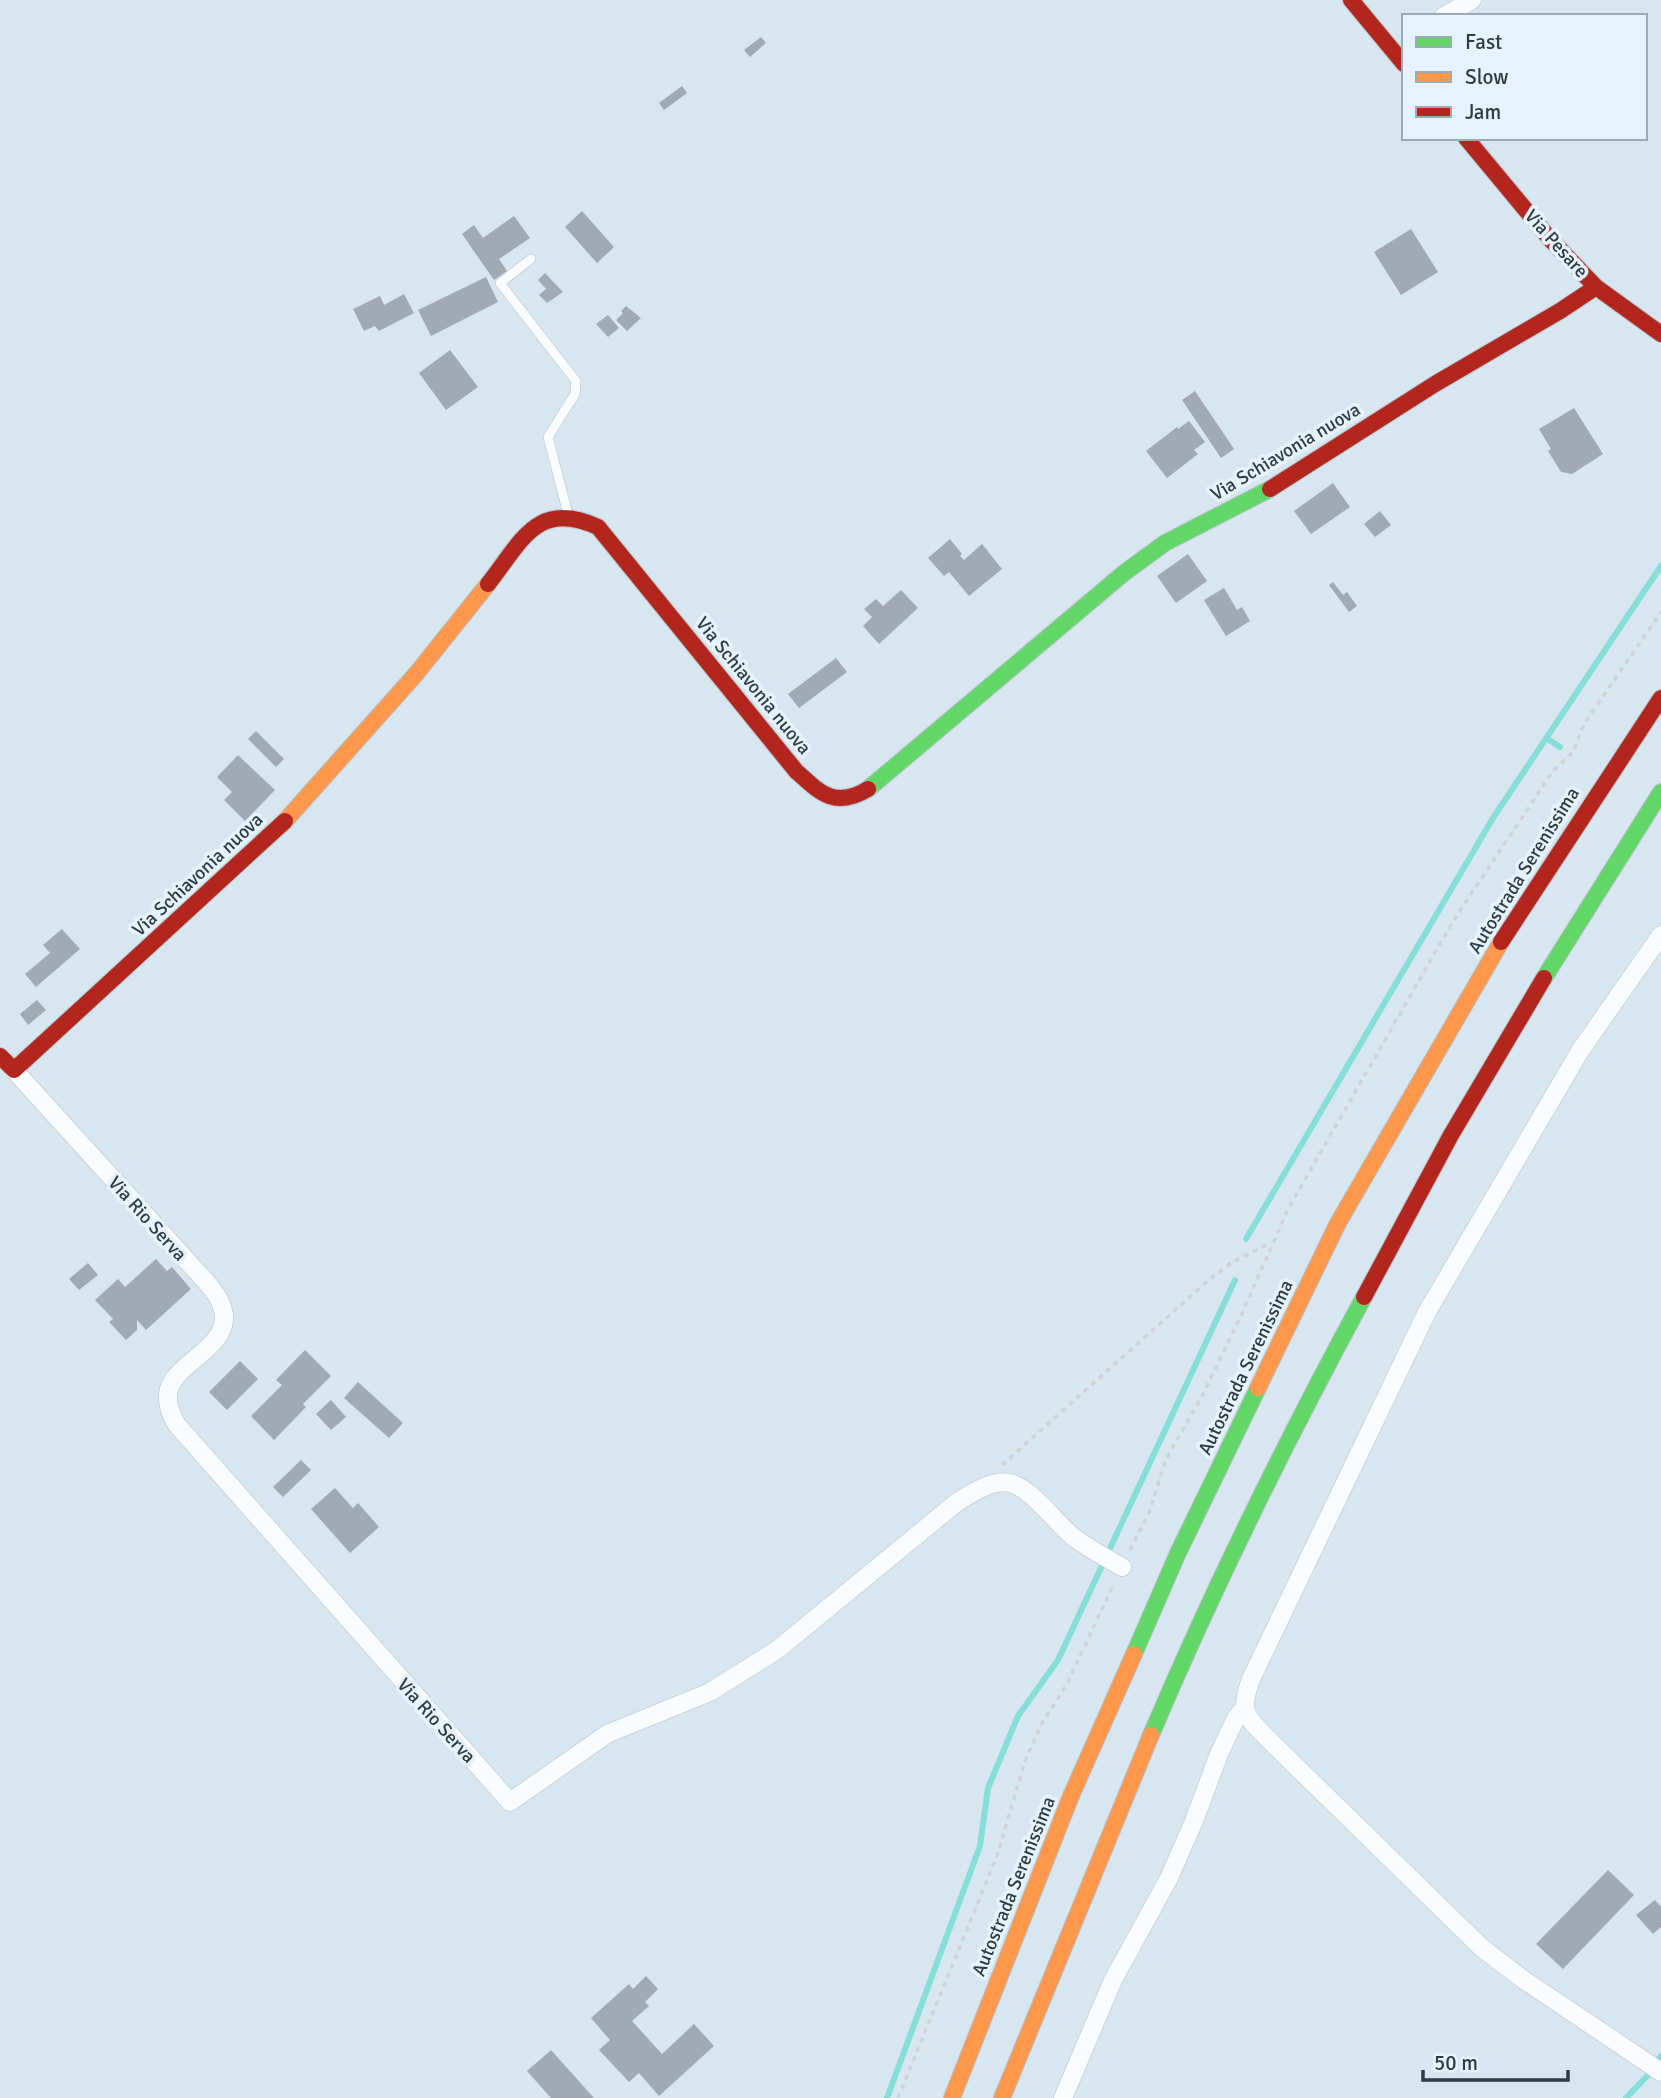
<svg xmlns="http://www.w3.org/2000/svg" width="1661" height="2098" font-family="Signika,sans-serif">
  <style>
    .lines { fill: none; stroke-linecap: round; stroke-linejoin: round }
    .stream { stroke: #85ded7; stroke-width: 6 }
    .building { fill: #a1aab4 }
    .lane-casing { stroke: #b5c2cb; stroke-width: 10 }
    .street-casing { stroke: #b5c2cb; stroke-width: 19 }
    .fast-casing { stroke: #b5c2cb; stroke-width: 18 }
    .slow-casing { stroke: #b5c2cb; stroke-width: 18 }
    .jam-casing { stroke: #b5c2cb; stroke-width: 18 }
    .path { stroke: #d0d3d6; stroke-width: 3.5; stroke-dasharray: 5 5; stroke-linecap: butt }
    .lane { stroke: #f9fbfd; stroke-width: 9 }
    .street { stroke: #f9fbfd; stroke-width: 18 }
    .fast { stroke: #63d668; stroke-width: 16 }
    .slow { stroke: #ff974d; stroke-width: 16 }
    .jam { stroke: #b3261e; stroke-width: 16 }
    .labels { text-anchor: middle; stroke-width: 7; stroke-linejoin: round; paint-order: stroke }
    .street-label { font-size: 19px; fill: #2f3c45; stroke: #e6f3fc }
  </style>
  <rect width="100%" height="100%" fill="#d8e6f0"/>
  <g class="lines">
    <!-- stream -->
    <path class="stream" d="M1546 738 1560 747
      M1246 1239 1493 818 1661 566
      M887 2098 980 1846 988 1788 1018 1716 1058 1660 1235 1280
      M1626 2098 1647 2076 1661 2056"/>
  </g>
  <!-- building -->
  <path class="building" d="M761 37 766 43 750 57 744 50Z
    M682 86 687 93 664 110 659 103Z
    M582 211 614 247 597 263 565 227Z
    M514 216 530 238 499 259 507 271 494 280 462 234 474 225 483 238Z
    M1411 229 1438 272 1401 295 1374 252Z
    M545 273 563 292 547 303 539 295 546 289 538 280Z
    M486 277 498 302 431 336 418 310Z
    M404 294 414 313 379 331 375 326 364 331 353 309 380 296 384 305Z
    M626 306 641 318 627 331 616 320 623 313 621 311Z
    M608 315 619 328 608 337 596 324Z
    M450 350 478 387 446 410 419 373Z
    M1195 391 1234 449 1221 458 1182 400Z
    M1574 408 1603 454 1572 474 1561 472 1548 451 1551 449 1539 429Z
    M1189 421 1205 442 1194 450 1198 454 1167 478 1146 451 1177 427 1178 429Z
    M1333 483 1350 507 1311 534 1294 511Z
    M1380 511 1391 525 1375 537 1364 524Z
    M950 539 962 554 960 556 964 560 982 544 1002 569 969 596 949 572 944 576 928 558Z
    M1188 554 1207 581 1176 603 1157 576Z
    M1333 582 1343 595 1347 592 1357 606 1349 612 1329 585Z
    M1224 588 1237 610 1242 607 1250 621 1226 636 1204 600Z
    M901 590 918 608 879 644 863 626 872 617 864 609 876 599 883 606Z
    M836 658 847 672 799 708 788 694Z
    M256 731 284 759 276 767 248 739Z
    M238 755 275 790 245 821 224 800 232 792 217 777Z
    M62 929 80 949 36 987 25 974 50 953 43 945Z
    M37 1000 46 1010 28 1025 20 1014Z
    M156 1259 167 1271 172 1267 191 1289 146 1330 137 1320V1330L126 1340 109 1322 113 1319 95 1300 118 1279 125 1287Z
    M88 1263 98 1275 79 1290 69 1279Z
    M305 1350 331 1376 303 1404 306 1407 274 1440 251 1416 282 1385 276 1380Z
    M240 1361 258 1379 227 1410 209 1392Z
    M358 1382 403 1423 389 1438 344 1398Z
    M331 1400 346 1417 331 1430 316 1414Z
    M301 1460 311 1470 283 1497 273 1487Z
    M335 1488 353 1508 358 1503 379 1527 350 1553 311 1509Z
    M1608 1870 1634 1895 1563 1969 1536 1944Z
    M1655 1900 1661 1907V1927L1653 1934 1636 1915Z
    M646 1976 658 1989 645 2002 649 2006 632 2021 662 2054 694 2024 714 2046 659 2096 639 2073 629 2082 599 2050 610 2040 591 2018 629 1984 633 1989Z
    M551 2050 594 2098H551L527 2071Z"/>
  <g class="lines">
    <!-- lane casing -->
    <g class="lane-casing">
      <path id="lane" d="M531 259 500 283 576 381 575 394 548 437 568 514"/>
    </g>
    <!-- street casing -->
    <g class="street-casing">
      <path id="street" d="M1444 16 1472 0
        M1661 935 1580 1051 1427 1312 1251 1679C1238 1714 1247 1717 1271 1742L1482 1948 1524 1980 1661 2072
        M14 1070 209 1285C213 1291 219 1297 221 1304 239 1347 171 1361 168 1394 167 1406 171 1415 177 1425L510 1802 607 1734 710 1692 777 1650 956 1503C970 1494 992 1479 1010 1483 1032 1488 1058 1526 1076 1539 1090 1549 1106 1558 1122 1567
        M1063 2098 1113 1980 1169 1878 1194 1821 1219 1754 1235 1720 1244 1708"/>
    </g>
    <!-- fast casing -->
    <g class="fast-casing">
      <path id="fast" d="M868 789 1124 573 1165 543 1270 489
        M1544 978 1661 792
        M1134 1654 1178 1553 1258 1388
        M1151 1735C1215 1584 1286 1441 1364 1297"/>
    </g>
    <!-- slow casing -->
    <g class="slow-casing">
      <path id="slow" d="M285 821 416 674 488 584
        M1258 1388 1338 1223 1501 942
        M952 2098 1071 1796 1134 1654
        M1002 2098 1151 1735"/>
    </g>
    <!-- jam casing -->
    <g class="jam-casing">
      <path id="jam" d="M1351 0 1404 64
        M1466 138 1550 239 1596 287 1661 334
        M1270 489 1435 384 1560 311 1596 287
        M488 584C522 541 537 499 598 527L796 771C820 793 835 809 868 789
        M1501 942 1661 698
        M0 1056 14 1070 285 821
        M1364 1297 1451 1135 1544 978"/>
    </g>
    <!-- path -->
    <path class="path" d="M1002 1465 1211 1278 1231 1263 1270 1243
      M1130 1550 1149 1513 1166 1459 1200 1400 1240 1318 1288 1209 1455 918 1553 771 1573 752 1584 724 1661 612
      M898 2098 997 1856 1025 1761 1041 1725 1067 1684 1114 1583"/>
    <!-- lane -->
    <use href="#lane" class="lane"/>
    <!-- street -->
    <use href="#street" class="street"/>
    <!-- fast -->
    <use href="#fast" class="fast"/>
    <!-- slow -->
    <use href="#slow" class="slow"/>
    <!-- jam -->
    <use href="#jam" class="jam"/>
  </g>
  <g class="labels">
    <!-- street labels -->
    <g class="street-label">
      <text transform="translate(1557 243) rotate(48)" y="7">Via Pesare</text>
      <text transform="translate(1285 451) rotate(-31)" y="7">Via Schiavonia nuova</text>
      <text transform="translate(754 685) rotate(51)" y="7">Via Schiavonia nuova</text>
      <text transform="translate(1523 870) rotate(-58)" y="7">Autostrada Serenissima</text>
      <text transform="translate(197 874) rotate(-43)" y="7">Via Schiavonia nuova</text>
      <text transform="translate(148 1218) rotate(48)" y="7">Via Rio Serva</text>
      <text transform="translate(1245 1367) rotate(-64)" y="7">Autostrada Serenissima</text>
      <text transform="translate(437 1720) rotate(48)" y="7">Via Rio Serva</text>
      <text transform="translate(1013 1886) rotate(-68)" y="7">Autostrada Serenissima</text>
    </g>
  </g>
  <!-- legend -->
  <rect x="1402" y="14" width="245" height="126" fill="#e6f3fc" stroke="#9daab3" stroke-width="2"/>
  <rect x="1416" y="37" width="35" height="10" fill="#63d668" stroke="#9daab3" stroke-width="2"/>
  <text x="1465" y="49" font-size="21" fill="#2f3c45">Fast</text>
  <rect x="1416" y="72" width="35" height="10" fill="#ff974d" stroke="#9daab3" stroke-width="2"/>
  <text x="1465" y="84" font-size="21" fill="#2f3c45">Slow</text>
  <rect x="1416" y="107" width="35" height="10" fill="#b3261e" stroke="#9daab3" stroke-width="2"/>
  <text x="1465" y="119" font-size="21" fill="#2f3c45">Jam</text>
  <!-- scale -->
  <path d="M1423 2070v10h145v-10" fill="none" stroke="#2f3c45" stroke-width="3.5"/>
  <text x="1434" y="2070" font-size="21" fill="#2f3c45" stroke="#e6f3fc" stroke-width="5" paint-order="stroke">50 m</text>
</svg>
